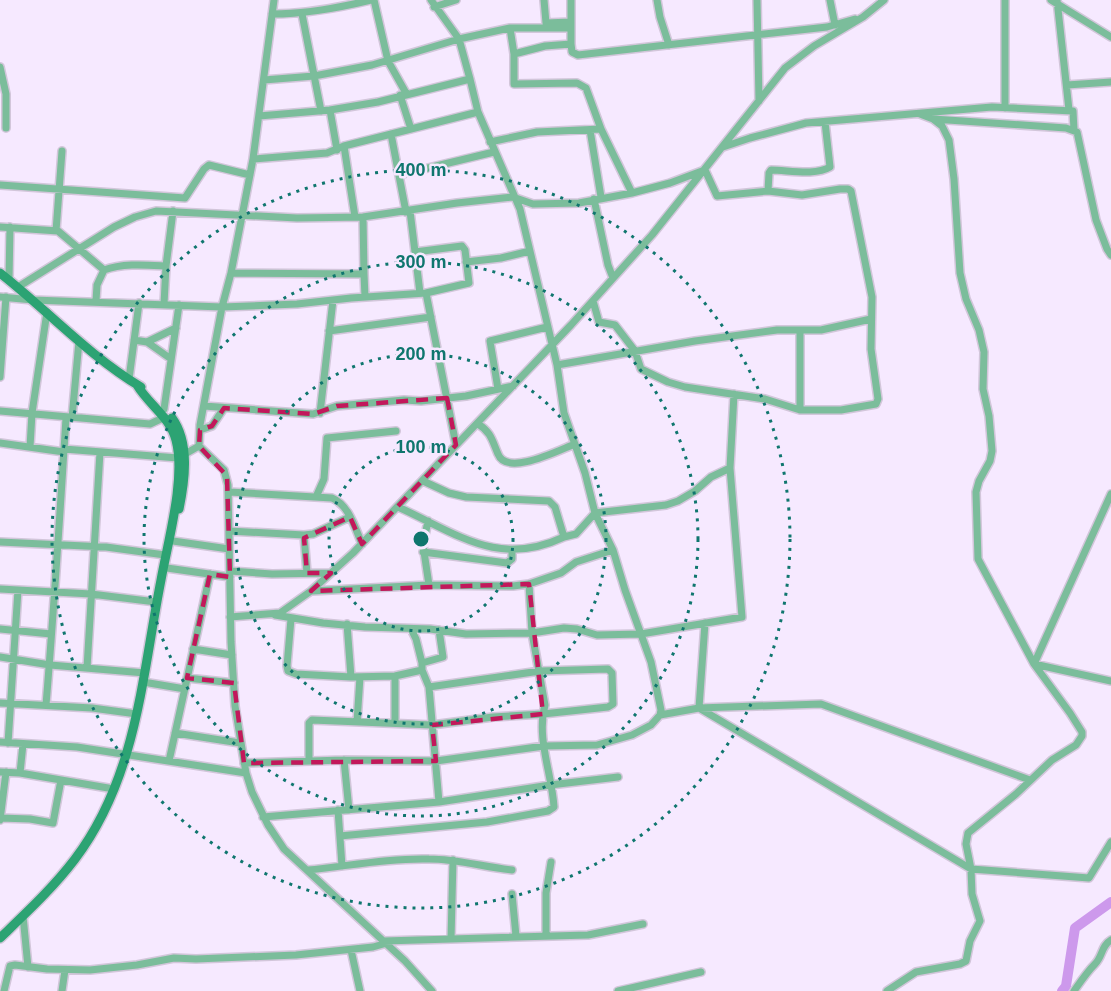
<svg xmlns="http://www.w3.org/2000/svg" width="1111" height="991" font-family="Helvetica,sans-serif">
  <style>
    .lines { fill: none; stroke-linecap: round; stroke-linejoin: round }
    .river { stroke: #cd99ec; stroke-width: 10 }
    .street-casing { stroke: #d2c6da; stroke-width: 10 }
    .secondary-casing { stroke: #d2c6da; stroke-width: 12 }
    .street { stroke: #7bbd9b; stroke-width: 7 }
    .secondary { stroke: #2ca373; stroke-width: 9 }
    .marked { fill: none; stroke: #c2185b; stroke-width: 4.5; stroke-dasharray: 12 8; stroke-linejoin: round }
    .ring { fill: none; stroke: #0f766e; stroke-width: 3; stroke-dasharray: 3 6 }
    .centre { fill: #0f766e; stroke: #f6e9ff; stroke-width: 3 }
    .ring-label { font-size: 18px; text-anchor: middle; font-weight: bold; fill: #0f766e; stroke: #f6e9ff; stroke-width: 5; stroke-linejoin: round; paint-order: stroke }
  </style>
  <rect width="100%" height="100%" fill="#f6e9ff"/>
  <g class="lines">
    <!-- river -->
    <path class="river" d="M1062 991 1066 986 1075 928 1111 902"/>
    <!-- street casing -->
    <g class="street-casing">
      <path id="street" d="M374 0 388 61 406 93
        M431 0 459 39 470 79
        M544 0 546 23 571 22
        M657 0 660 17 669 45
        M757 0 759 101
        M830 0 835 25
        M1051 0 1111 37
        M1057 0 1069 110
        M434 7 456 0
        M272 14C307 14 338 8 371 0
        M302 14 321 111
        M510 28 514 54V84L577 83 586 88 601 129
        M571 44V0
        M514 54 545 46 571 44 572 52 578 55 827 27 855 19
        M0 67 6 94V128
        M264 80 314 76 372 65 459 39 510 28H571
        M1067 85 1111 82
        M400 95 411 129
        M1005 108V0
        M330 110 337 150
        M920 114 933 119 1066 128 1077 132 1096 220 1107 249 1111 255
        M259 116 330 110 378 102 470 79 478 112
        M590 130 601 197
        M391 134 406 212
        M490 142 537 132 601 129 632 193 635 192
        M344 146 355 217
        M723 147 750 138 806 123 992 107 1073 111 1074 130
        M253 159 327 153 344 146 478 112 520 209 557 365 564 413 585 473 595 513 613 550 625 590 651 662 661 710 660 715
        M399 175 494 152
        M0 185 185 198 204 169 209 165 250 175
        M768 191 769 173 771 170C788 170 815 176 830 167L825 122
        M594 199 608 265 613 278
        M410 211 420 293
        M363 217 364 274
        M0 227 58 231 104 270
        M56 231 62 151
        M466 262 501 258 530 251
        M231 273 364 274 365 297
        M9 280 10 227
        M18 287 114 227 135 217 156 211 297 218 363 217 457 203 513 197 533 204 579 203 632 193 670 183 702 171
        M426 293 456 445
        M0 297 33 300 222 307 297 304 351 298 426 293 469 283 465 250 462 246 415 252
        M96 301 97 285 104 270C123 263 146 265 166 266
        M593 301 599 322 615 325 635 351 641 369 668 382 685 387 765 399 800 410H841L876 404 878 399 871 349 872 297 851 191 848 189H840L802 195 768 191 717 196 705 170
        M164 304 166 266 173 211
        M800 330V410
        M329 331 431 317
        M134 340 147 342 171 359
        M147 342 176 328
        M557 365 695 341 777 330H821L871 319
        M0 377 6 297
        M129 379 139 303
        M498 389 490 341 547 327
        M204 406 313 414 337 406 404 400 421 401 466 396 513 386
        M164 409 179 305
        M0 411 150 424 165 417
        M320 413 333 300
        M72 418 79 341
        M478 424C491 432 492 440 498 454 507 477 559 450 575 444
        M200 430 212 426 224 408
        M0 443 64 452
        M199 446 200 425 222 307 231 273 253 159 274 0
        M30 447 32 413 47 312
        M64 449 178 458 199 446 224 470 228 485 231 642 235 706 246 773 252 792 268 825 284 849 405 961 432 991
        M423 481 449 493 466 497 549 501 555 507 564 537 576 534 595 513 666 505 678 501 695 491 711 477 730 468
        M229 492 332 498C349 505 355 528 362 544
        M1111 494 1034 664 1111 681
        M316 497 324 479 327 438 396 431
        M398 507C458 534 498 568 564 537
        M428 521 423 545 429 585
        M229 531 304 535 313 534 350 517
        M304 535 307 573
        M173 541 229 549
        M0 542 106 547 165 555
        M423 552 507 563 512 559V551
        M167 568 230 577
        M230 571 272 574 331 573
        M0 589 91 594 156 602
        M312 591 429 585 513 586 529 584 561 573 576 562 613 550
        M275 615 323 623 365 627 430 629 466 634 532 633 564 628 577 629 597 635 641 634 742 617 730 468 734 394
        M230 617 280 613 311 591 353 553 571 325 652 235 785 68 814 46 863 17 884 0
        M291 619 287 666 288 671 296 674 351 677
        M705 623 699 708 971 869 1089 878 1111 842
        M347 624 351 677 395 676 422 670
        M0 629 51 634
        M411 629 416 639 422 663
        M439 630 443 657 422 663V670L429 687 439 802
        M193 649 232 655
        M0 657 50 665 145 673
        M87 668 100 452
        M395 676V723
        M187 678 234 683
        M143 682 185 689
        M0 703 92 708 137 714
        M46 705C54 609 60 514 66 418
        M357 722 360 677
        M175 733 240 743
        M0 742 77 747 246 773
        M8 743 18 590
        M309 760V723L312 720 432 725 493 717 543 714 608 707 613 704 612 673 608 669 540 671 429 687
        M344 760 349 810
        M169 761 210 574
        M244 763 344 760 436 761 544 746 597 745 632 735 651 725 660 715 699 708 821 704 1030 780
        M0 772 20 773 114 789
        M20 773 23 744
        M338 810 342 866
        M263 817 439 802 550 785 618 777
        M0 818 30 819 53 823 61 780
        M0 820 6 772
        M340 836 487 822 548 811 554 807C552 774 536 738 545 705L532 633 529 584
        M308 870C348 866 389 858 429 859 457 859 484 867 512 870
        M512 894 516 936
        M23 916 28 967
        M546 935V893L551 862
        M451 939 453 860
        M384 941 588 935 643 924
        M351 950 360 991
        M4 991 10 966 15 965 47 969 90 970 137 965 174 958 196 959 296 955 373 947 387 943
        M62 991 65 970
        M618 991 701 972
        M887 991 916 972 960 964 966 961 970 941 980 921 972 894 971 869 966 844 968 833 1016 794 1052 760 1076 745 1082 736V732L1070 713 1034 664 978 559 976 492 979 481 990 461 992 451 989 416 983 389 984 352 979 330 966 299 960 273 954 179 949 140 942 126 933 119
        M1074 991C1081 981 1087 972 1095 964 1103 956 1101 946 1111 940"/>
    </g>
    <!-- secondary casing -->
    <g class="secondary-casing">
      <path id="secondary" d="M0 273C47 310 89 356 141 387
        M172 418C190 443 185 480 179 509
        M0 938C26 913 53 888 75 859 137 777 142 676 161 580 168 541 186 478 176 440 170 417 149 405 137 385"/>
    </g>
    <!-- street -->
    <use href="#street" class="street"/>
    <!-- secondary -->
    <use href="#secondary" class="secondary"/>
  </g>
  <!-- marked area -->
  <path class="marked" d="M447 398 456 445 362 544 350 517 304 538 307 573H331L311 591 529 584 543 714 432 725 436 761 244 763 234 683 187 678 210 574 230 577 227 476 199 446 200 430 212 426 224 408 313 414 337 406Z"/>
  <!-- distance rings -->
  <g class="ring">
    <circle cx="421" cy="539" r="92"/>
    <circle cx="421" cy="539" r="185"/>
    <circle cx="421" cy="539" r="277"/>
    <circle cx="421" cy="539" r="369"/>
  </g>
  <circle cx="421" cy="539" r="9" class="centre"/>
  <g class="ring-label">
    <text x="421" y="176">400 m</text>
    <text x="421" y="268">300 m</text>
    <text x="421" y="360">200 m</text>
    <text x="421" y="453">100 m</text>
  </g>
</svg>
